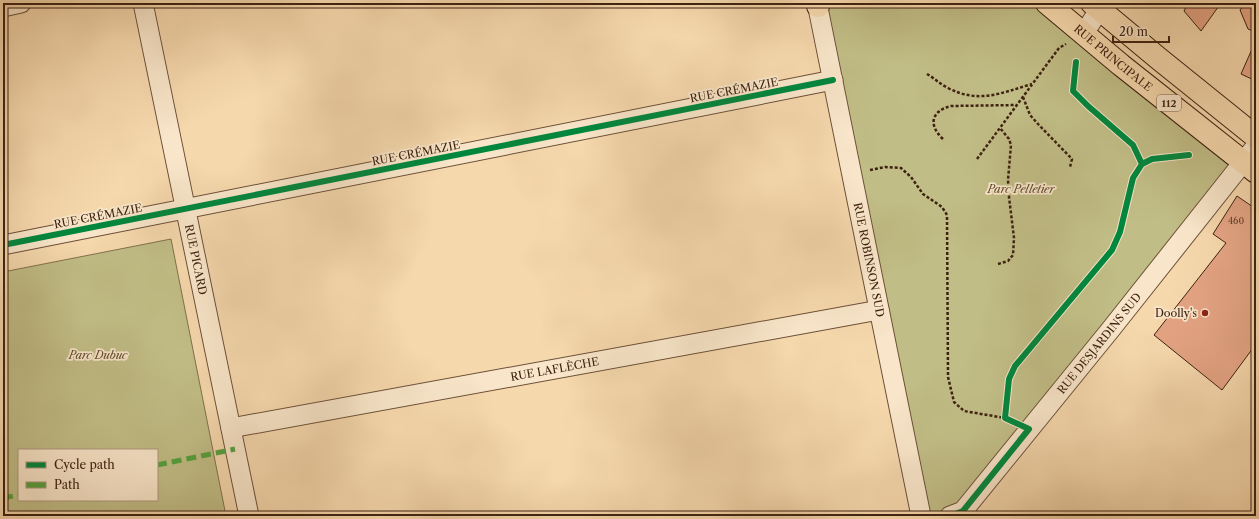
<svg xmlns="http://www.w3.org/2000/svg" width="1259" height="519" font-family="'Libre Caslon Text',serif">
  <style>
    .green { fill: #c1bd86; stroke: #80704c; fill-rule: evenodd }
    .building { fill: #e4a484; stroke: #3e2211 }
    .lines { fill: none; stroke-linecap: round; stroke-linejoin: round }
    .minor-casing { stroke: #6c5038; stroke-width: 21 }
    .major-casing { stroke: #3e2211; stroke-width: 24 }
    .path { stroke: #3e2211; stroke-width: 2.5; stroke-dasharray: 3 2; stroke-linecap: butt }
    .minor { stroke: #f9e6ca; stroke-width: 19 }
    .major { stroke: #f6d8ad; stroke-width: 22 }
    .quiet { stroke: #54a23f; stroke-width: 5; stroke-dasharray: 10 5; stroke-linecap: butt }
    .cycleway-casing { stroke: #f9e6ca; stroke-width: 8 }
    .cycleway { stroke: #00873e; stroke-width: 6 }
    .poi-dot { fill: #8f2418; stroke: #f9e6ca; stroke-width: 1.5 }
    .labels { text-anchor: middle; stroke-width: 3.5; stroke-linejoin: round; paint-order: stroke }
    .number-label { font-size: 9px; fill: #68422e }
    .shield { fill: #f9e6ca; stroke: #765d48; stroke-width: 1 }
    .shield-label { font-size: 10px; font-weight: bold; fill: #3e2211 }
    .street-label { font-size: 11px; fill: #3e2211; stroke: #f9e6ca }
    .park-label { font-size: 11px; font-style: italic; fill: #5f492e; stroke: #f9e6ca }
    .poi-label { font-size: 11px; fill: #3e2211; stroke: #f9e6ca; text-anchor: end }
  </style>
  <rect width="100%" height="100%" fill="#f6d8ad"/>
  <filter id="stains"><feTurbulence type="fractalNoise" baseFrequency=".005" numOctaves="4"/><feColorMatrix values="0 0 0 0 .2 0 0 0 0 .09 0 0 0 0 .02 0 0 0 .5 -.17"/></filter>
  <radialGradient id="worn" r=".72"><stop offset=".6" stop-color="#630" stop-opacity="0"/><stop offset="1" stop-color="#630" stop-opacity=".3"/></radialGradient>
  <!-- green -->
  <path class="green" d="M826 3H1040L1244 163 950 516H922Z
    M171 239 226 516H3V272ZM19 450H157V500H19Z"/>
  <!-- building -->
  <path class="building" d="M1188 3H1221L1201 31 1184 11Z
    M1246 3H1256V32L1248 29 1240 10Z
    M1256 40V81L1241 74Z
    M1237 196 1256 209V344L1222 390 1154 335 1226 243 1213 234Z"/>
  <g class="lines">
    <!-- minor casing -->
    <g class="minor-casing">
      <g id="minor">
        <path id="s1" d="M143 3 249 516"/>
        <path id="s2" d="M817 3 921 516"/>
        <path d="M3 7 21 3"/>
        <path d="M1084 33 1104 3"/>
        <path d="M3 245 833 80"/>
        <path id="s3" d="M231 428 879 310"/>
        <path id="s4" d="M950 516 963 511 1111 329 1256 146"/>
      </g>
    </g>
    <!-- major casing -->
    <g class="major-casing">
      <g id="major">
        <path id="s5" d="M1047 3 1121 65 1256 172"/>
        <path d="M1092 3 1158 58 1256 137"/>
        <path d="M818 6V3"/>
      </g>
    </g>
    <!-- path -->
    <path class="path" d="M927 74C934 78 940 84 948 88 979 104 1001 93 1032 84
      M1023 97 1030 115 1038 124 1072 159 1070 167
      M943 139C928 125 931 111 951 106L1017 105
      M977 159 1059 48 1066 44
      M870 170 885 167 901 168 911 177 923 194 942 207 947 215 948 377 954 402 964 411 1005 418
      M998 264 1008 261 1013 255 1014 238 1009 197 1008 180 1011 145 1009 139 1000 128"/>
    <!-- minor -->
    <use href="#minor" class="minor"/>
    <!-- major -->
    <use href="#major" class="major"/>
    <!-- quiet -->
    <path class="quiet" d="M157 465 235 449
      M3 498 19 495"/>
    <!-- cycleway casing -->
    <g class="cycleway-casing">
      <path id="cycleway" d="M1076 62 1073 91 1088 106 1133 145 1142 164
        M3 245 833 80
        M950 516 963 511 1029 429 1005 418 1009 379 1015 366 1112 250 1120 232 1133 178 1142 164 1152 159 1189 155"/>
    </g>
    <!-- cycleway -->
    <use href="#cycleway" class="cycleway"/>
  </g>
  <!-- markers -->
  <circle class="poi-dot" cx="1205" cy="313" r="4"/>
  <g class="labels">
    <!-- number labels -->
    <g class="number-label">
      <text x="1236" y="224">460</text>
    </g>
    <!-- shield labels -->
    <rect class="shield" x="1157" y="95" width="24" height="16" rx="3"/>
    <g class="shield-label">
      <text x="1169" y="107">112</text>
    </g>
    <!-- street labels -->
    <g class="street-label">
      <text dy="4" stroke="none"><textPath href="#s5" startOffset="86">RUE PRINCIPALE</textPath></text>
      <text transform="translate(734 90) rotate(-11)" y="4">RUE CRÉMAZIE</text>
      <text transform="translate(416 153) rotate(-11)" y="4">RUE CRÉMAZIE</text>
      <text transform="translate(98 216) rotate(-11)" y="4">RUE CRÉMAZIE</text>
      <text dy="4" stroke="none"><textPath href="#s1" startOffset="262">RUE PICARD</textPath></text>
      <text dy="4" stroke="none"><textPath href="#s2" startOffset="262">RUE ROBINSON SUD</textPath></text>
      <text dy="4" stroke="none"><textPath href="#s4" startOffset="230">RUE DESJARDINS SUD</textPath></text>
      <text dy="4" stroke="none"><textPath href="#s3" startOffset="329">RUE LAFLÈCHE</textPath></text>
    </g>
    <!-- park labels -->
    <g class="park-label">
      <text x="1021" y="193">Parc Pelletier</text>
      <text x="98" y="359">Parc Dubuc</text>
    </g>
    <!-- poi labels -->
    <g class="poi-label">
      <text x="1197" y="317">Doolly's</text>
    </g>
  </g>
  <!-- margin -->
  <rect width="1259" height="519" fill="none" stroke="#f6d8ad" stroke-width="16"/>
  <rect x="4" y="4" width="1251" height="511" fill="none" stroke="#3e2211" stroke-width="2"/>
  <rect x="8" y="8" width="1243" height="503" fill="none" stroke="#3e2211"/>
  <!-- legend -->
  <rect x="18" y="449" width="140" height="52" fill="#f9e6ca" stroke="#ae9880"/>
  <rect x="26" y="462" width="20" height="6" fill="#00873e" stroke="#ae9880"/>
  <text x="54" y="469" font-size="12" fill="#3e2211">Cycle path</text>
  <rect x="26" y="482" width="20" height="6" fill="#54a23f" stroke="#ae9880"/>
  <text x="54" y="489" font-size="12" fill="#3e2211">Path</text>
  <!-- scale -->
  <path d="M1113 36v6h56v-6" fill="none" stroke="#3e2211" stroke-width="2"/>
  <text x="1119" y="36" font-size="12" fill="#3e2211" stroke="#f9e6ca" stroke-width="3" paint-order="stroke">20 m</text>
  <rect width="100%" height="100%" filter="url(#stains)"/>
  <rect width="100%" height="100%" fill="url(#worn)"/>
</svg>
